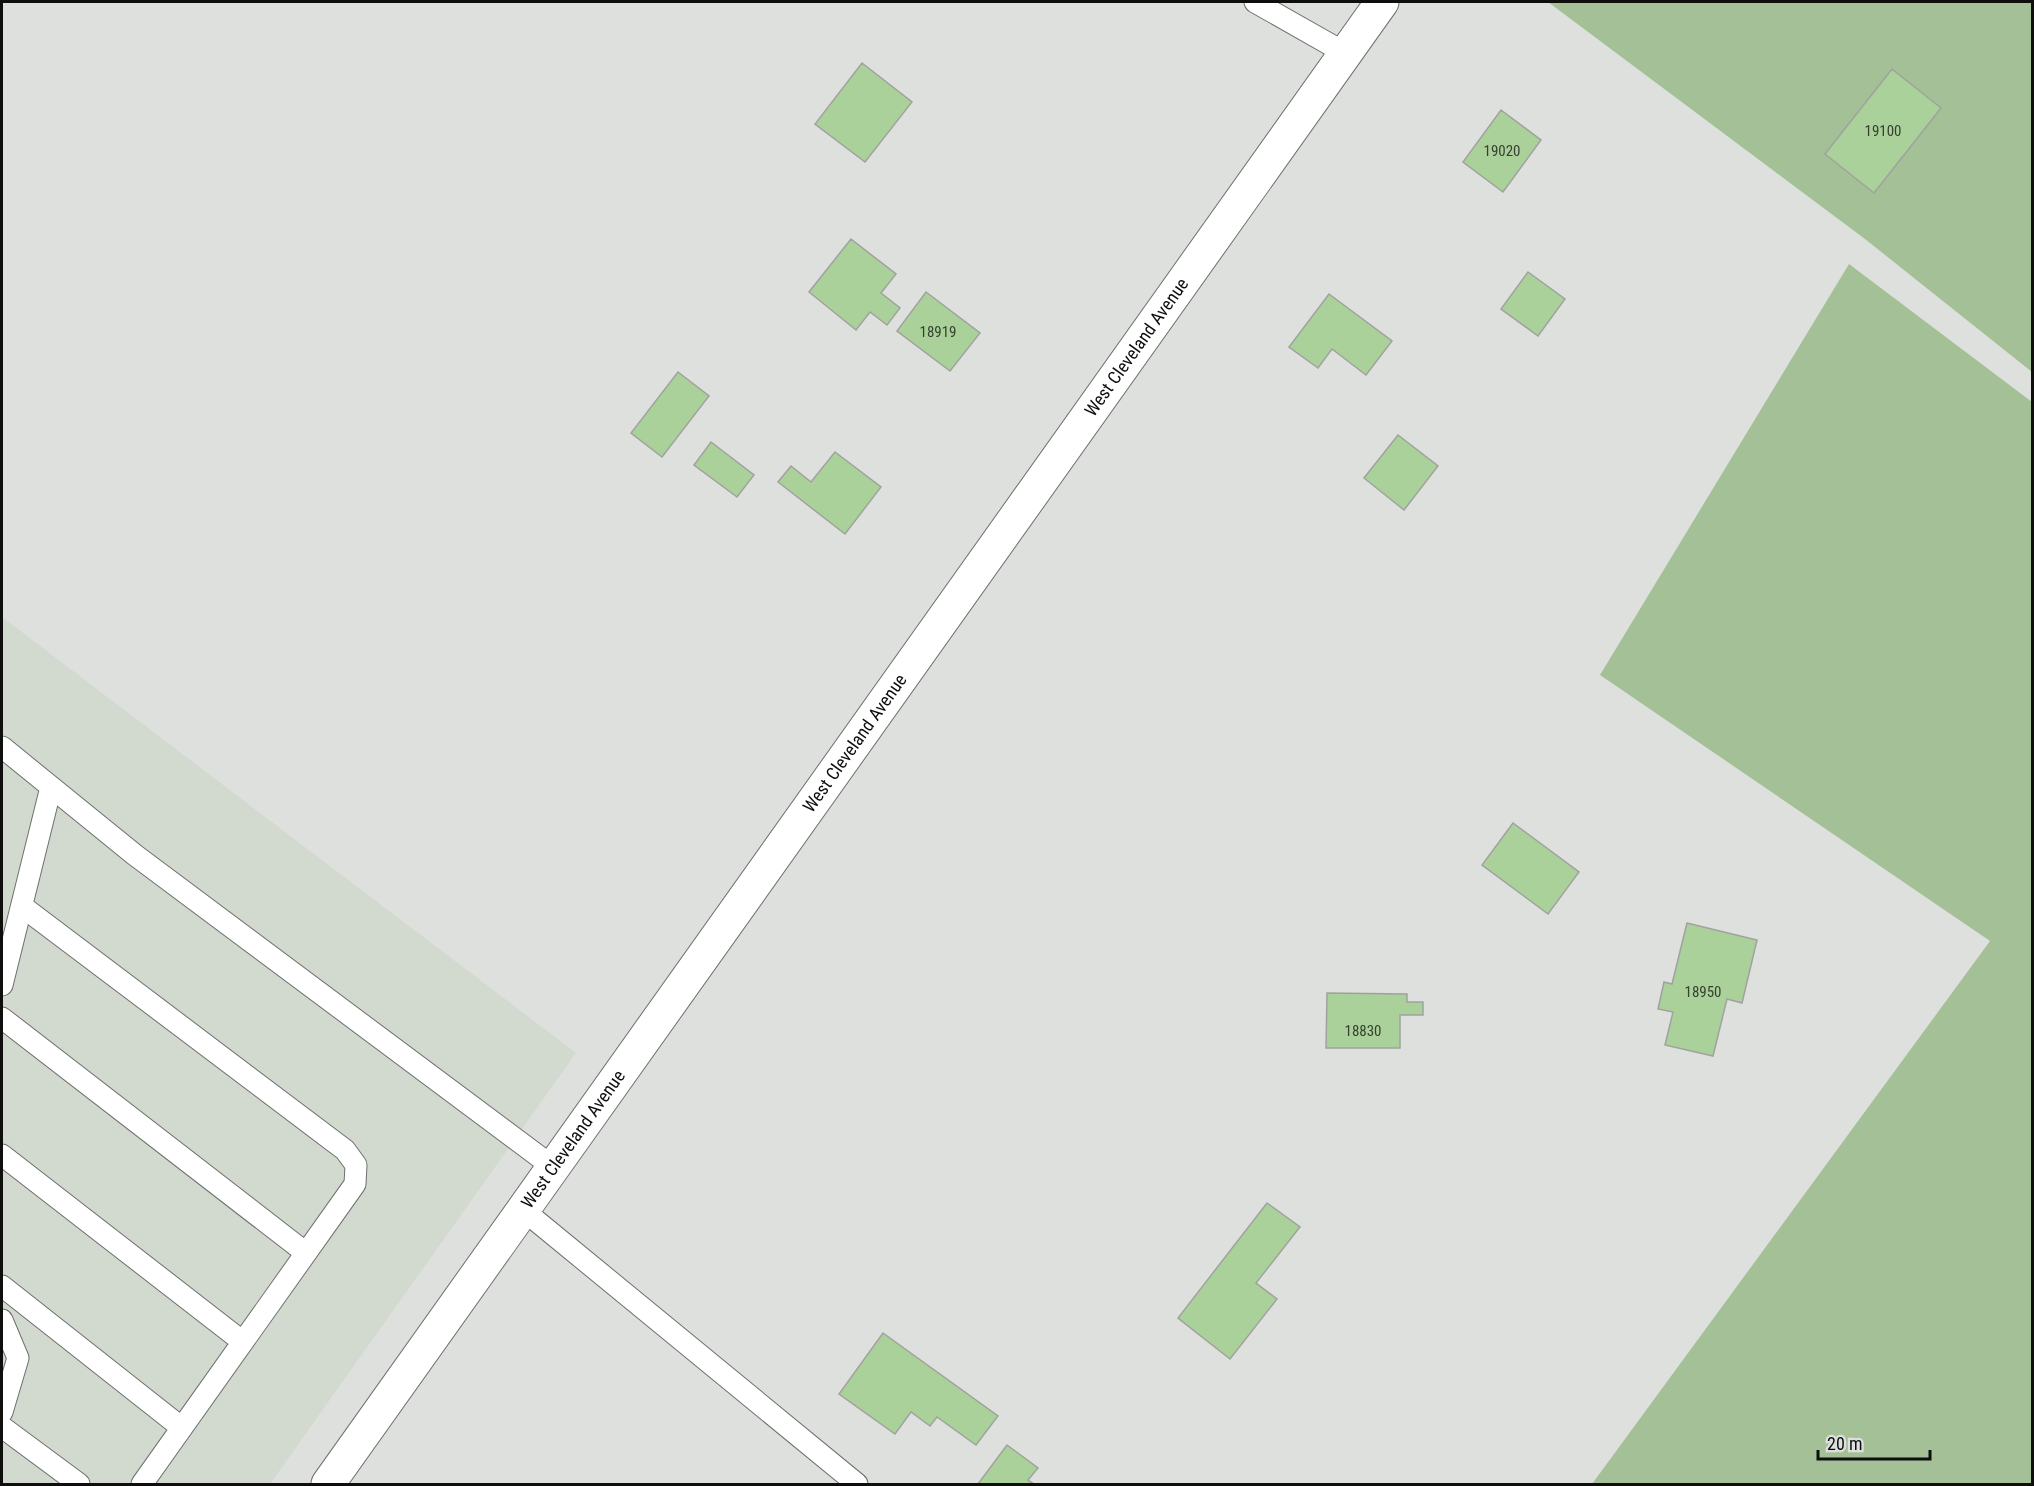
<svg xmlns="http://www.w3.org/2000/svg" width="2034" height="1486" font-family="'Roboto Condensed',sans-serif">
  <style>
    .built { fill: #d2d9cf }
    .green { fill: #a3c097 }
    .building { fill: #aad199; stroke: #a0a29f; stroke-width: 1.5 }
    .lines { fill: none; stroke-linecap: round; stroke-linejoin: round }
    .lane-casing { stroke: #6d706d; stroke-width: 23 }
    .secondary-casing { stroke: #6d706d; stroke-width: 35 }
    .lane { stroke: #fff; stroke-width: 21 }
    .secondary { stroke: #fff; stroke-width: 33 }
    .labels { text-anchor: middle; stroke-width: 4.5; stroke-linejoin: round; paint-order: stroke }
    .number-label { font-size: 15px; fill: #354030 }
    .street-label { font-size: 18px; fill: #0e0f0d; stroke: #dee0dd }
  </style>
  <rect width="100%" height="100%" fill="#dee0dd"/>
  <!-- built -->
  <path class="built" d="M2 617 576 1053 270 1484H2Z"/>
  <!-- green -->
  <path class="green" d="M1548 2H2032V372L1865 239Z
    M1849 264 2032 402V1484H1592L1990 941 1600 675Z"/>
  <!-- building -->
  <path class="building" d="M862 63 912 102 865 162 815 124Z
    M1892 69 1941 108 1874 193 1825 154Z
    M1501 110 1541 140 1503 192 1463 162Z
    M851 239 896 274 881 293 900 308 887 325 870 312 856 330 809 292Z
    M1528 272 1565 299 1538 336 1501 309Z
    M926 292 980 333 950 371 897 331Z
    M1329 294 1392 341 1366 375 1332 349 1318 368 1289 347Z
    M678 372 709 396 662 457 631 433Z
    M1398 435 1438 466 1404 510 1364 478Z
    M711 442 754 475 737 497 694 465Z
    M835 452 881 487 845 534 778 482 791 466 811 482Z
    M1513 823 1579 872 1548 914 1482 865Z
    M1687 923 1757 940 1742 1003 1727 999 1713 1056 1665 1045 1673 1012 1658 1009 1664 982 1672 984Z
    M1327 993 1407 994V1002H1423V1015H1400V1048H1326Z
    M1267 1203 1300 1227 1256 1283 1277 1299 1230 1359 1178 1318Z
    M883 1333 998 1416 976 1445 937 1417 930 1426 911 1412 895 1434 839 1394Z
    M1007 1445 1038 1468 1028 1480 1034 1484H978Z"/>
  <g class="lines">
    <!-- lane casing -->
    <g class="lane-casing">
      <path id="lane" d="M1255 2 1345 53
        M2 747 135 855 553 1167
        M23 907 345 1150 356 1165 355 1184 142 1484
        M2 985 51 787
        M2 1018 306 1253
        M2 1155 243 1342
        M522 1209 857 1484
        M2 1286 182 1428
        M2 1320 18 1358 2 1412
        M2 1427 79 1484"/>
    </g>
    <!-- secondary casing -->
    <g class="secondary-casing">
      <g id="secondary">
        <path id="s1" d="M328 1484 1382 2"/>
      </g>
    </g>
    <!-- lane -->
    <use href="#lane" class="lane"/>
    <!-- secondary -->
    <use href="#secondary" class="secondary"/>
  </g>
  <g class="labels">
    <!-- number labels -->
    <g class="number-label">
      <text x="1883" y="136">19100</text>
      <text x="1502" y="156">19020</text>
      <text x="938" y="337">18919</text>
      <text x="1703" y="997">18950</text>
      <text x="1363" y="1036">18830</text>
    </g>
    <!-- street labels -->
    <g class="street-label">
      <text dy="6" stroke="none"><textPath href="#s1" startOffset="1395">West Cleveland Avenue</textPath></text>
      <text dy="6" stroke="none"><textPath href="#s1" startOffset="909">West Cleveland Avenue</textPath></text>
      <text dy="6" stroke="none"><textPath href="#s1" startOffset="423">West Cleveland Avenue</textPath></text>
    </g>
  </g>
  <!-- border -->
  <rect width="2034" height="1486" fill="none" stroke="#0e0f0d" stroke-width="6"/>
  <!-- scale -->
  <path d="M1818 1450v9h112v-9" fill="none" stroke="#0e0f0d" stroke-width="3"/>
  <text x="1827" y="1450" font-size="18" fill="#0e0f0d" stroke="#dee0dd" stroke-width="4.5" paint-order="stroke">20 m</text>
</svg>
